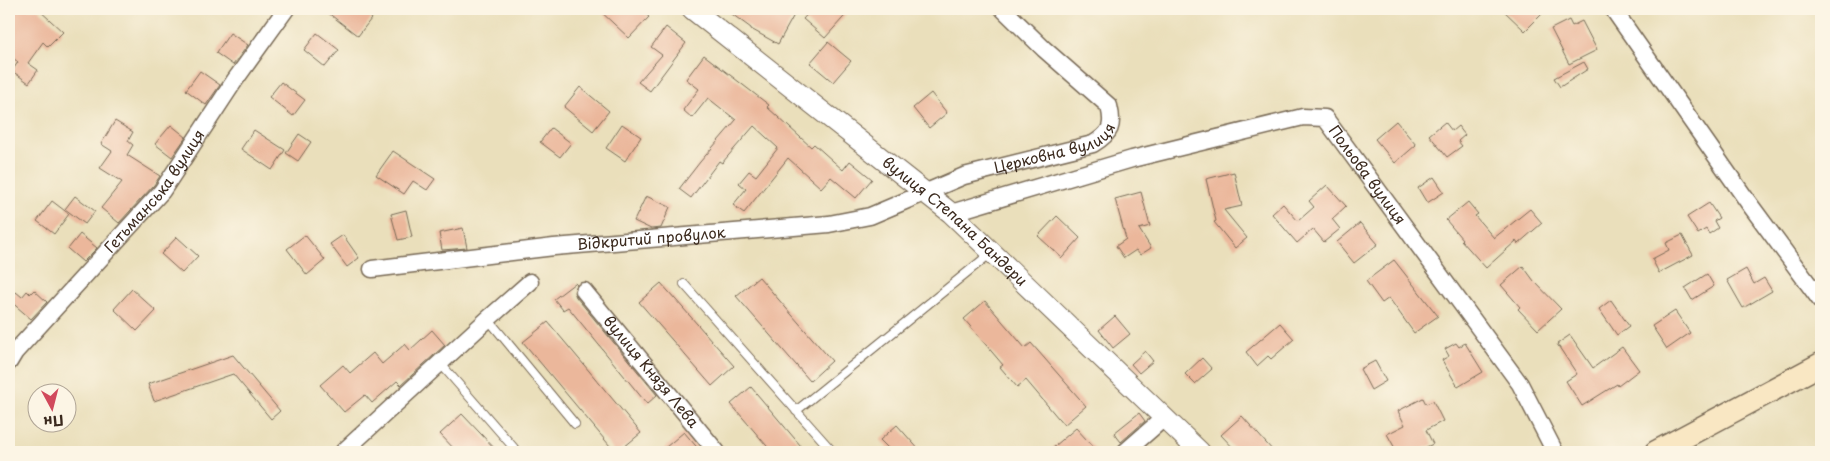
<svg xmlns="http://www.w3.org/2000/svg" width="1830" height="461" font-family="'Playpen Sans',sans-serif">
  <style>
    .building { fill: #ebb79b }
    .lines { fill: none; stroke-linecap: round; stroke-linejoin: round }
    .service-casing { stroke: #786955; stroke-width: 10 }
    .minor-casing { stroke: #786955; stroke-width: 19 }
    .tertiary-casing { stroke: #786955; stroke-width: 22 }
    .secondary-casing { stroke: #786955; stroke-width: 25 }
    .service { stroke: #fff; stroke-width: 8 }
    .minor { stroke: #fff; stroke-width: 16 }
    .tertiary { stroke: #fff; stroke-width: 20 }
    .secondary { stroke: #f9e7c3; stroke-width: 22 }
    .labels { text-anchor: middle; stroke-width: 4.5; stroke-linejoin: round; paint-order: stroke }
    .street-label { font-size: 15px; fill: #3b2a1e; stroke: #fcf5e5 }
  </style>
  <rect width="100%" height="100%" fill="#fcf5e5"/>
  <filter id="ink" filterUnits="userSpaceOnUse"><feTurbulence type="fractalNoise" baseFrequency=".02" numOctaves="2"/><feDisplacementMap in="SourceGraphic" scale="10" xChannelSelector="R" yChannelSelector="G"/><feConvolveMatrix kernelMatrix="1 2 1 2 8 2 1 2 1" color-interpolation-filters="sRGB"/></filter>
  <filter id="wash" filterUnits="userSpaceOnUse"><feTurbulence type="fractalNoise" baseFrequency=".0096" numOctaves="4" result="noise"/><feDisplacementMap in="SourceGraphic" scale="20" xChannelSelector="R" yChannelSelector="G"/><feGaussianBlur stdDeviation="1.12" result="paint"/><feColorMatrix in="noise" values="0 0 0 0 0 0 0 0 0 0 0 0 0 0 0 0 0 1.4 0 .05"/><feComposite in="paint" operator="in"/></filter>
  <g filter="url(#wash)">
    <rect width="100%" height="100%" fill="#eadfbb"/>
    <g id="blocks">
      <!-- building -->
      <path class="building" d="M9 9H38L63 32 48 47 43 42 28 63 38 70 29 83 12 71 18 62 9 55Z
        M323 9H367L374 15 358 36Z
        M598 9H640L649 17 629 38Z
        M725 9H783L794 15 778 44 751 29V28Z
        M812 9H851L825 38 803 19Z
        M1502 9H1547L1525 31Z
        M1569 20 1572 26 1582 21 1597 50 1569 64 1551 29Z
        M666 27 686 43 650 91 638 82 662 55 651 47Z
        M230 33 248 45 233 65 216 53Z
        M317 33 339 50 325 67 304 50Z
        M828 42 851 61 833 82 810 63Z
        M704 55 769 105 767 107 811 147 814 144 843 170 850 161 872 179 856 198 831 177 821 188 788 158 744 213 733 205 746 189 739 183 749 171 756 176 778 148 754 126 722 163 719 161 691 198 679 189 700 162 736 120 708 98 692 118 683 110 699 89 686 79Z
        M1584 62 1588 69 1560 87 1554 78Z
        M200 71 220 85 206 105 186 90Z
        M281 82 305 100 293 116 269 97Z
        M580 87 609 111 593 131 564 107Z
        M931 93 947 113 929 128 913 108Z
        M115 121 133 132 128 141 133 145 127 155 160 176 154 185 119 223 101 208 122 182 100 168 112 151 101 144Z
        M1396 121 1416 145 1395 163 1375 139Z
        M1445 122 1452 131 1458 126 1465 135 1458 141 1462 146 1447 157 1429 135Z
        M622 124 641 137 625 161 606 148Z
        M171 125 186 137 172 157 155 144Z
        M551 128 571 143 560 157 540 142Z
        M254 130 285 150 272 170 241 149Z
        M299 134 311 142 298 161 286 153Z
        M393 151 435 179 427 190 413 181 404 194 376 175Z
        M1234 172 1242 206 1224 210 1247 238 1235 248 1214 222 1216 221 1206 179Z
        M1434 177 1444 192 1427 203 1418 188Z
        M1327 185 1346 206 1332 219 1340 229 1324 242 1313 229 1297 243 1272 214 1283 204 1298 221 1314 207 1309 201Z
        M1141 192 1150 226 1139 229 1151 248 1140 255 1136 250 1124 258 1116 246 1126 239 1115 199Z
        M75 196 95 211 85 224 65 209Z
        M646 196 670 207 661 228 651 229 634 221Z
        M52 201 69 214 54 234 37 221Z
        M1468 202 1478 214 1475 216 1494 238 1530 209 1542 223 1518 244 1516 241 1486 268 1461 240 1462 239 1446 220Z
        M1709 203 1719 218 1714 221 1718 228 1709 234 1706 229 1698 234 1687 217Z
        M406 210 412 237 398 240 391 214Z
        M1057 216 1080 238 1062 258 1038 236Z
        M1360 223 1378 244 1354 263 1337 242Z
        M463 228 467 248 442 250 439 233Z
        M80 234 97 248 83 262 68 249Z
        M305 235 325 260 307 275 287 249Z
        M343 235 359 258 347 267 330 244Z
        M1682 235 1693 255 1659 273 1652 259 1669 250 1666 243Z
        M177 237 198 256 182 273 161 254Z
        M1394 260 1438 316 1414 333 1389 298 1382 303 1366 281Z
        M1523 266 1534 281 1561 309 1538 330 1518 309 1520 307 1501 285Z
        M1746 269 1754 284 1764 278 1772 291 1743 308 1727 280Z
        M1707 274 1714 286 1692 300 1685 288Z
        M759 277 832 361 810 381 736 296Z
        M575 283 577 285 574 292 576 297 657 395 647 404 568 307 563 310 554 299Z
        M661 283 734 366 712 386 639 302Z
        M132 289 156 311 137 331 114 309Z
        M34 290 47 302 31 319 9 300 16 292 22 297 27 291 30 294Z
        M1611 300 1629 326 1617 335 1599 309Z
        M985 301 1025 348 1031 343 1086 406 1064 425 1026 380 1017 387 1000 367 1003 365 964 319Z
        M1675 311 1690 333 1667 349 1652 326Z
        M1115 316 1130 334 1113 348 1099 330Z
        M548 322 641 433 618 452H615L523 342Z
        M1280 323 1294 339 1271 359 1268 356 1257 366 1246 352Z
        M432 330 445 345 401 385 397 381 372 403 365 395 344 412 320 385 343 365 350 373 373 353 382 364 405 344 410 350Z
        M1570 335 1593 368 1622 347 1639 370 1618 386 1617 384 1582 406 1566 381 1577 374 1557 344Z
        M1456 343 1459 347 1465 343 1483 372 1458 387 1442 360 1449 356 1445 349Z
        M1145 351 1153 361 1139 373 1131 364Z
        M233 355 280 411 271 419 233 374 154 401 148 384Z
        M1202 358 1212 369 1195 384 1185 374Z
        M1375 361 1386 381 1371 390 1360 369Z
        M751 387 806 452H772L731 404Z
        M1423 398 1426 404 1433 401 1443 421 1426 430 1433 444 1416 452H1397L1387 434 1405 425 1398 411Z
        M1139 413 1145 421 1121 442 1114 433Z
        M462 414 498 452H457L440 434Z
        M1242 416 1274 452H1237L1221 435Z
        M897 425 921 452H892L880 440Z
        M1076 428 1098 452H1048Z
        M684 432 701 452H660Z"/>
    </g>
  </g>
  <g filter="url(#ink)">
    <use href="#blocks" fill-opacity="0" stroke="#786955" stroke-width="1"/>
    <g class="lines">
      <!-- service casing -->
      <g class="service-casing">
        <path id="service" d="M684 284 833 452
          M488 319 575 424
          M440 363 514 448
          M796 411 991 253"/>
      </g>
      <!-- minor casing -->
      <g class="minor-casing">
        <g id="minor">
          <path d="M1613 9 1748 202 1821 301"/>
          <path id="s1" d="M951 213 1132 159 1303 117 1325 118 1520 384 1555 452"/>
          <path id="s2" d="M372 269 554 247 829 224 870 216 964 176 1093 144C1111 133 1114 126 1109 106L1044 49 1003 9"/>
          <path id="s3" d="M584 291 717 452"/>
          <path id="s4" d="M9 362 15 352 162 191 235 80 286 9"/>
          <path d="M343 452 488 319 530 282"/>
          <path d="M1125 452 1165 417"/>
        </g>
      </g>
      <!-- tertiary casing -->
      <g class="tertiary-casing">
        <g id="tertiary">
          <path id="s5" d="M692 9 951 213 1200 452"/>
        </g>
      </g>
      <!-- secondary casing -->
      <g class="secondary-casing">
        <path id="secondary" d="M1656 452 1821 364"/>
      </g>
      <!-- service -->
      <use href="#service" class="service"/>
      <!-- minor -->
      <use href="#minor" class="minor"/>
      <!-- tertiary -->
      <use href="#tertiary" class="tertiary"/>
      <!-- secondary -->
      <use href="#secondary" class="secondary"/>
    </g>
  </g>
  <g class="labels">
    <!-- street labels -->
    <g class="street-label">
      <text dy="5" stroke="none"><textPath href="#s2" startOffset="699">Церковна вулиця</textPath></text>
      <text dy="5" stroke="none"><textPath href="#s1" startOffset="458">Польова вулиця</textPath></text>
      <text dy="5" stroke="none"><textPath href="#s4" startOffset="225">Гетьманська вулиця</textPath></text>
      <text dy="5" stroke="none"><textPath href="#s5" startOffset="338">вулиця Степана Бандери</textPath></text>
      <text dy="5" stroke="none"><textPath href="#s2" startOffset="281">Відкритий провулок</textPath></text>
      <text dy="5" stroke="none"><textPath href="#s3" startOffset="105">вулиця Князя Лева</textPath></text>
    </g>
  </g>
  <!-- margin -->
  <rect width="1830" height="461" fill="none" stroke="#fcf5e5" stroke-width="30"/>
  <!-- north arrow -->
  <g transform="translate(52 408) rotate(173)"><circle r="24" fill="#fcf5e5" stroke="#afa495"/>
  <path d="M0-4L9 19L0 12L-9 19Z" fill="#d1495b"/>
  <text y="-8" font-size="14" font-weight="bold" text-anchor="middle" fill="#3b2a1e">Пн</text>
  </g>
</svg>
